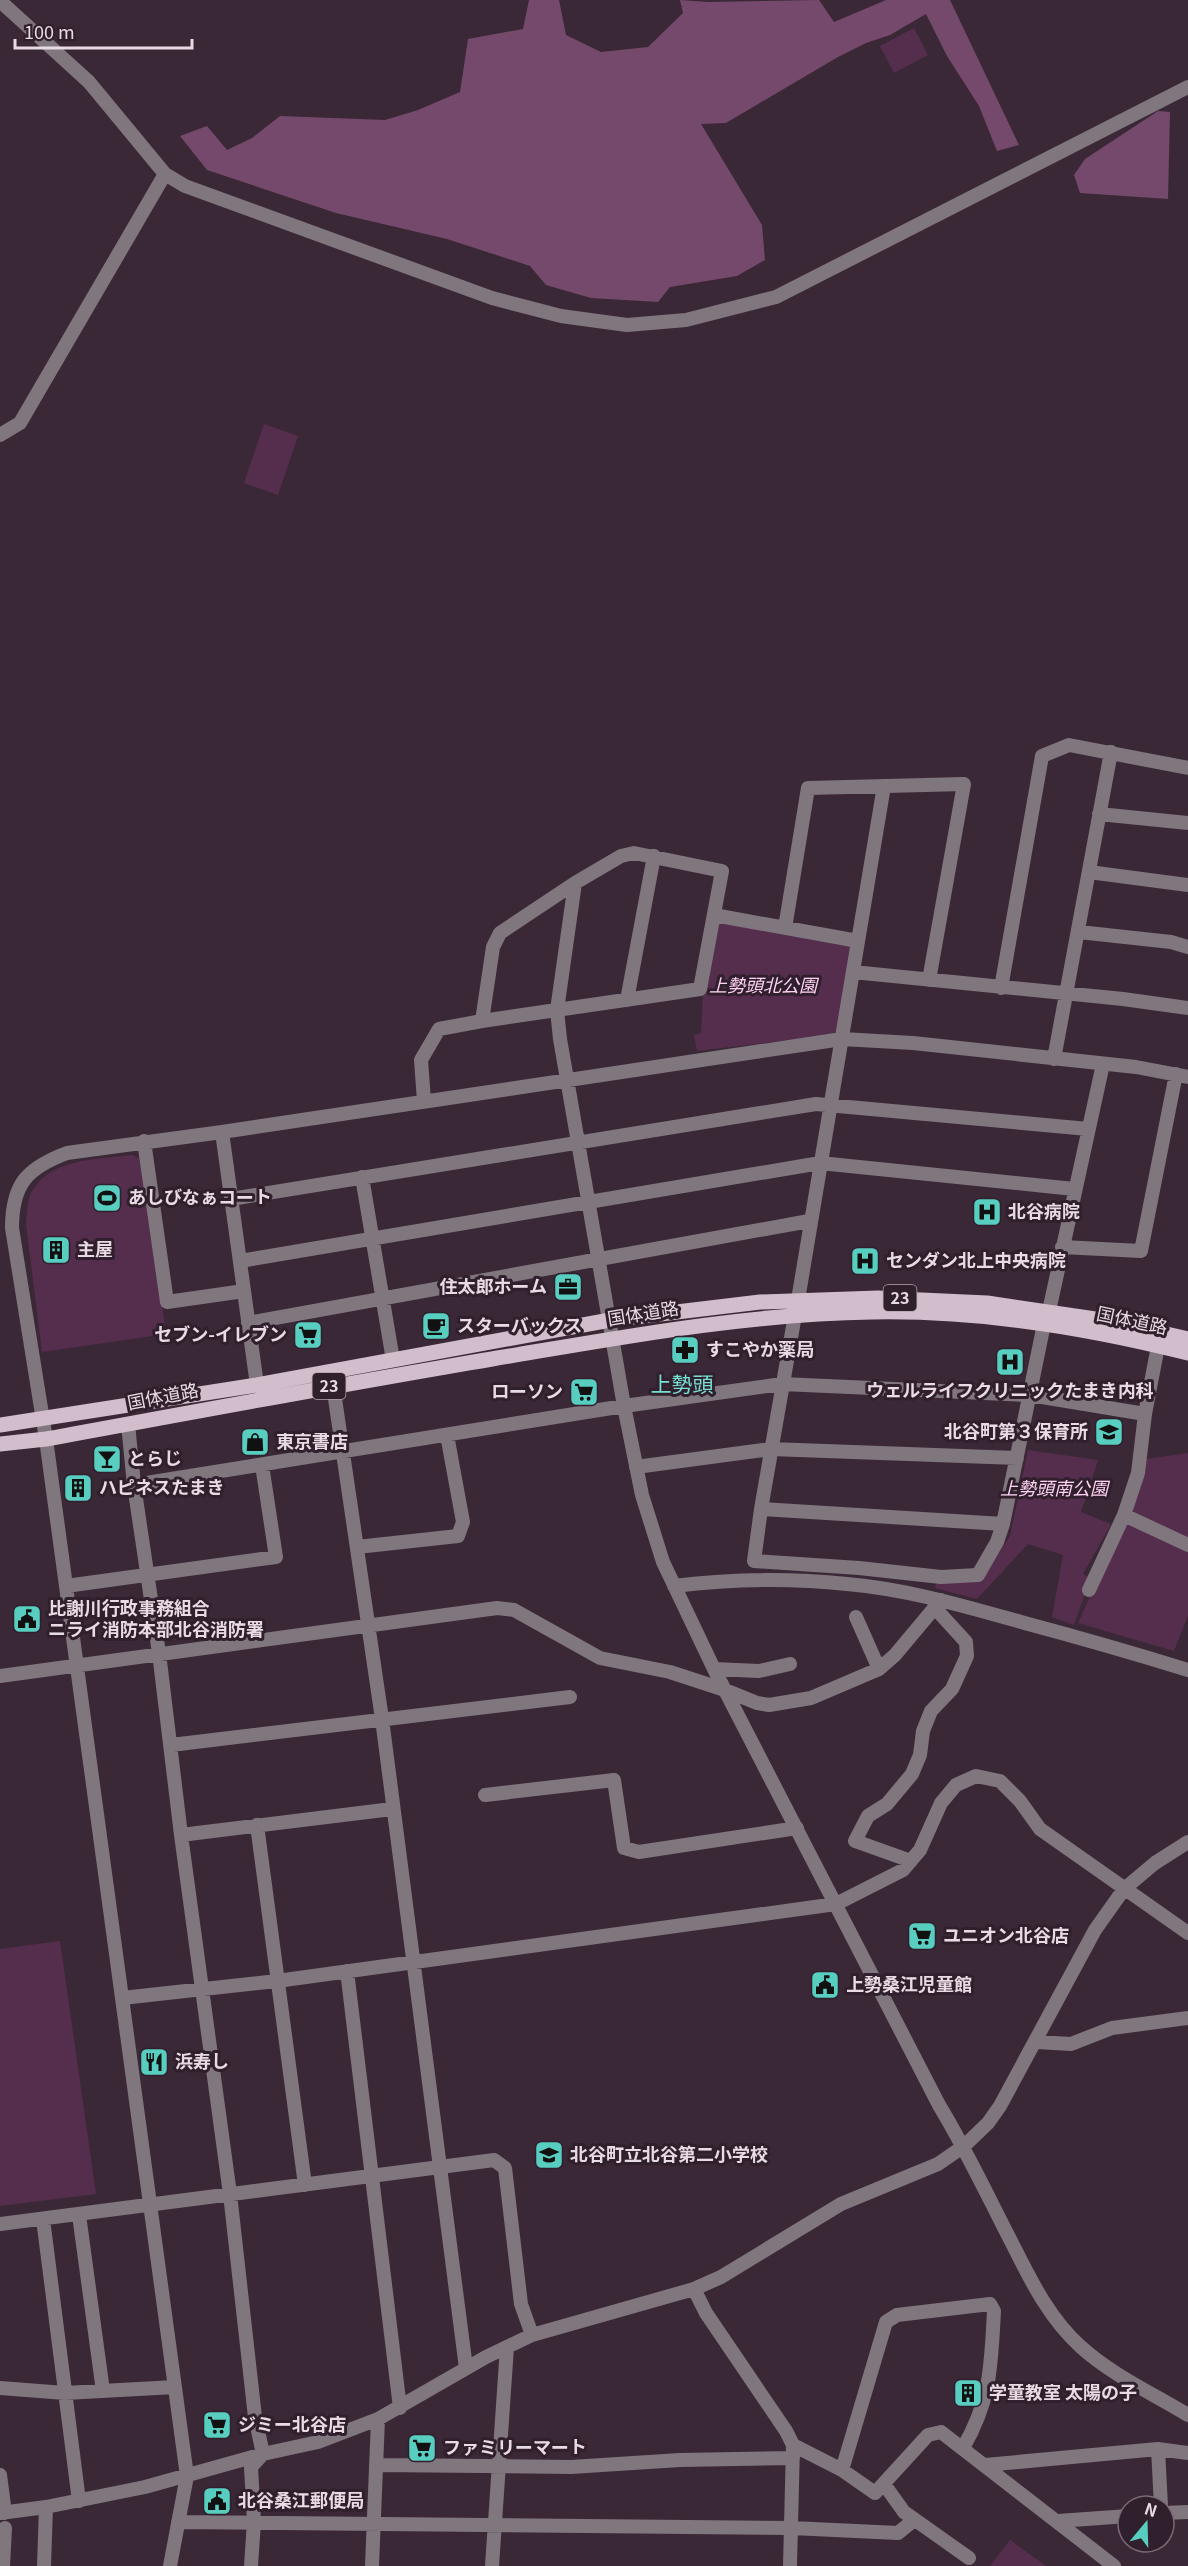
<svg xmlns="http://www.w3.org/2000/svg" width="1188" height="2566" font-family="Georgia,'Noto Sans JP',serif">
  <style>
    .green { fill: #552e4d }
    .forest { fill: #75496b }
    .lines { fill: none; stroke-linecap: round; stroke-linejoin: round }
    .minor { stroke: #80767e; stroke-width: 14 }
    .major { stroke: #d2bdcc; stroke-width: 15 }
    .labels { text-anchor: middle; stroke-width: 6; stroke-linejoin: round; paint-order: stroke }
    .shield { fill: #301f2c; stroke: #b1a3ad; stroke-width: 1.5 }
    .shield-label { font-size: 16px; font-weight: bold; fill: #e8dbe4 }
    .park-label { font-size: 18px; font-style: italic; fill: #fed2f3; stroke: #301f2c }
    .poi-label { font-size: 18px; font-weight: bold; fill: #e8dbe4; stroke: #301f2c; text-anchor: start }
    .street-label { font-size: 18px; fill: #e8dbe4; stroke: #301f2c }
    .quarter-label { font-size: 21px; fill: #77e0d3; stroke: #301f2c }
  </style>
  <rect width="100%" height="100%" fill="#3b2836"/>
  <!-- green -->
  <path class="green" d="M914 28 928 55 894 73 880 46Z
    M264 424 298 436 278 495 244 483Z
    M716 919 855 944 840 1028 832 1035 697 1051 694 1035 701 1033 703 992Z
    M132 1155 142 1159 166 1334 42 1352 26 1224C27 1212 27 1198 34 1188 54 1158 100 1159 132 1155Z
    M1028 1450 1098 1460 1081 1512 1111 1524 1083 1574 1090 1579 1074 1625 1052 1617 1063 1555 1028 1544 977 1599 935 1588 937 1581H981L1010 1536Z
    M1188 1453V1615L1174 1651 1078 1623 1125 1519 1146 1459Z
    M60 1941 96 2194 0 2206V1949Z
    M1010 2540 1046 2566H990Z"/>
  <!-- forest -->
  <path class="forest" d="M529 0H559L566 35 601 52 648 47 683 13 680 0 708 2 819 0 834 22 886 0H950L1019 145 997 151 979 106 947 56 926 14 890 35 866 43 838 57 726 123 701 124 762 225 765 260 737 276 670 287 658 302 591 298 546 285 530 266 447 239 336 213 207 170 180 136 207 126 227 150 252 138 280 116 385 120 418 110 460 92 468 39 523 29Z
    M1158 111 1170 112 1168 199 1080 193 1074 175 1085 159Z"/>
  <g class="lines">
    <!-- minor -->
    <path class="minor" d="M0 1 89 82 165 174 185 186 492 298 561 316 627 325 686 320 776 297 1188 87
      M0 435 20 423 165 174
      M1099 814 1188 823
      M1089 872 1188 885
      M575 883 557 1010 560 1039 624 1406 642 1495 663 1562 714 1669 939 2105C967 2151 990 2201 1015 2249 1033 2285 1051 2320 1081 2347 1112 2375 1152 2393 1188 2415
      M714 915 858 941
      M785 928 808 788 964 784 929 980
      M1079 932 1171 942 1188 947
      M853 972 1123 999 1188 1008
      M1001 988 1042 756 1069 745 1188 768
      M627 1000 654 856
      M1054 1059 1111 752
      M424 1101 421 1060 439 1029 482 1021 700 989 722 871 634 853 621 856 575 883 500 933 493 947 482 1021
      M222 1132 257 1385
      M144 1141 167 1302 244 1291
      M362 1177 393 1360
      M231 1199 816 1104 1088 1129
      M1062 1247 1141 1251 1176 1074
      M240 1261 820 1163 1074 1189
      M798 1300 884 786
      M1049 1311 1103 1064
      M795 1315 761 1509 754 1561 859 1568 941 1577 978 1575 997 1542 1003 1524 1044 1324
      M248 1323 809 1221
      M333 1385 382 1719 466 2368
      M128 1424 134 1485 159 1653 181 1835 230 2194 255 2417 263 2454
      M636 1467 771 1449 1017 1458
      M134 1485 624 1406 782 1384 1030 1395 1145 1414
      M761 1509 1003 1524
      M1124 1515 1188 1545
      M357 1547 458 1536 463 1522 447 1435
      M66 1586 276 1557 262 1465
      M674 1586C731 1579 789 1578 847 1584 906 1589 964 1606 1021 1622 1077 1637 1133 1653 1188 1670
      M1089 1590 1124 1515 1138 1473 1145 1414 1158 1346
      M856 1617 879 1669
      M714 1669 759 1671 790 1664
      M0 1676 497 1608 514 1610 600 1658 670 1672 725 1690 757 1703 769 1705 811 1698 879 1669 895 1655 941 1600
      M171 1745 570 1697
      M485 1795 614 1780 624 1848 639 1852 797 1828
      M257 1825 305 2185
      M181 1835 392 1809
      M911 1861 855 1841 868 1816 887 1804 912 1774 920 1755 923 1731 931 1711 952 1689 967 1656 966 1642 934 1607
      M347 1971 400 2408
      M122 1998 277 1981 836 1904 903 1870 920 1850 941 1803 956 1785 976 1776 1000 1781 1020 1801 1040 1829 1188 1933
      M1037 2042 1071 2044 1112 2028 1188 2018
      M79 2215 103 2391
      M43 2219 79 2501
      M0 2224 494 2160 505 2168 521 2304 532 2335
      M694 2289 706 2313 786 2431 793 2445 790 2566
      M0 2388 65 2393 175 2387
      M793 2445 842 2470 875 2493 928 2435 941 2432 1114 2566
      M1158 2449 1161 2506
      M378 2465 571 2467 680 2460 793 2458
      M985 2465 1158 2449 1188 2453
      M842 2470 886 2322 897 2315 990 2304 994 2311C991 2365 991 2400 963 2448
      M0 2475 5 2513
      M884 2484 904 2512 969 2558
      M0 2513 46 2507 145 2487 263 2454 318 2442 378 2419 486 2357 532 2335 694 2289 721 2277 841 2204 938 2164 964 2146 988 2123 1000 2106 1095 1930 1124 1889 1155 1863 1188 1842
      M1164 2513 1188 2512
      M1058 2521 1128 2516
      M178 2522 792 2528 898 2533 914 2520
      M3 2566 5 2528
      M44 2566 46 2507
      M170 2566 187 2476 46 1439 12 1228C12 1184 27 1168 67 1153L222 1132 842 1039 913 1043 1136 1067 1188 1077
      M251 2566 254 2522 251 2467 262 2455
      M372 2566 378 2419
      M492 2566 507 2347"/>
    <!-- major -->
    <path class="major" d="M0 1425 257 1385 610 1320 760 1302 878 1298 987 1303 1109 1321 1188 1339
      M0 1444 46 1439C194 1412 343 1384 492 1359 618 1338 744 1314 872 1312 979 1310 1085 1327 1188 1353"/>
  </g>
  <!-- icons -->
  <defs>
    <g id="stadium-square" transform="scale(1.5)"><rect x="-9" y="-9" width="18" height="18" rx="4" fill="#58cec1" stroke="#301f2c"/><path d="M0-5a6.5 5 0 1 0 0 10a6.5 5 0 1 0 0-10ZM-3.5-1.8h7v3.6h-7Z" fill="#111"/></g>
    <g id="hospital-square" transform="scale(1.5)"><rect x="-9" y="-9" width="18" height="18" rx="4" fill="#58cec1" stroke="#301f2c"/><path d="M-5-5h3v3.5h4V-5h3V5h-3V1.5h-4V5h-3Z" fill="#111"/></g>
    <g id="building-square" transform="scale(1.5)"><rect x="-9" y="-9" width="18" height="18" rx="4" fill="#58cec1" stroke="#301f2c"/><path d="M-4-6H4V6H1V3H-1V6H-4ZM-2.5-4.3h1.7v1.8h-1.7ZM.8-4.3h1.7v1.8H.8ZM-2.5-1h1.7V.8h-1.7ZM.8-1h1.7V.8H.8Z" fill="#111"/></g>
    <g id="office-square" transform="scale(1.5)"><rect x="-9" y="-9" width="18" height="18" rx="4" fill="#58cec1" stroke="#301f2c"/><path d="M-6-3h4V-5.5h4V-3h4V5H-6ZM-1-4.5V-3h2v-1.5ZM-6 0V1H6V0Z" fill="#111"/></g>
    <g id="cafe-square" transform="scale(1.5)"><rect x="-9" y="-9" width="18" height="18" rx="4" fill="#58cec1" stroke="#301f2c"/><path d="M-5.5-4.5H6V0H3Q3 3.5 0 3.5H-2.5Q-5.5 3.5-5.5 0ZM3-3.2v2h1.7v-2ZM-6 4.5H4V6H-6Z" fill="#111"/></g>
    <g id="supermarket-square" transform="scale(1.5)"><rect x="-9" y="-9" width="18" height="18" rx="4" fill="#58cec1" stroke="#301f2c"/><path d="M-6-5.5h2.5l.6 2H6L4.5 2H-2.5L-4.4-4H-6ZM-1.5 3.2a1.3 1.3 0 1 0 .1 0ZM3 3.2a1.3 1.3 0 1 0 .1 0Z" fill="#111"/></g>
    <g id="pharmacy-square" transform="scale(1.5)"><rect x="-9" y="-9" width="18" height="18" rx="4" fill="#58cec1" stroke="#301f2c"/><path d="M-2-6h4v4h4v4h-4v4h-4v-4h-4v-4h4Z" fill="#111"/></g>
    <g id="school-square" transform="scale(1.5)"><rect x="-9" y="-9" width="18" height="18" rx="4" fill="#58cec1" stroke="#301f2c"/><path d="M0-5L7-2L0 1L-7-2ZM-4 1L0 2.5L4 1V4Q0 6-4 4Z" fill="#111"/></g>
    <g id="shop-square" transform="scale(1.5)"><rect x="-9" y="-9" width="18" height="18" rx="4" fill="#58cec1" stroke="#301f2c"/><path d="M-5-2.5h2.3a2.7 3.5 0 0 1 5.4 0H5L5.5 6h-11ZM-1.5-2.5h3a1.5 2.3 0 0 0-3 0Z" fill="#111"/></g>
    <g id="bar-square" transform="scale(1.5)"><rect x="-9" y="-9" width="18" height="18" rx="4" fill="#58cec1" stroke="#301f2c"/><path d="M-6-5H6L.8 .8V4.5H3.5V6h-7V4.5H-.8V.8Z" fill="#111"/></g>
    <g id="civic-square" transform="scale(1.5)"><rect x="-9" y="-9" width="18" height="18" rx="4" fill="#58cec1" stroke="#301f2c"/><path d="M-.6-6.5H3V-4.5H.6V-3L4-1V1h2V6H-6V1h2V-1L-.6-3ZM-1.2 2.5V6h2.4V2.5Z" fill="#111"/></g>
    <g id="restaurant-square" transform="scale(1.5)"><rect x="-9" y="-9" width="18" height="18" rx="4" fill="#58cec1" stroke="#301f2c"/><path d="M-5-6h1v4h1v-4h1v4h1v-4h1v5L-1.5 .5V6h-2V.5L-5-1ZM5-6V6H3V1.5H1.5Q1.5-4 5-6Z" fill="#111"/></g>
  </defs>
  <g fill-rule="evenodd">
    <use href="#stadium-square" x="107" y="1198"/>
    <use href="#hospital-square" x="987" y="1212"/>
    <use href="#building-square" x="56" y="1250"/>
    <use href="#hospital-square" x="865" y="1261"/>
    <use href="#office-square" x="568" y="1287"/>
    <use href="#cafe-square" x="436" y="1326"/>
    <use href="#supermarket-square" x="308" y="1335"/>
    <use href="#pharmacy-square" x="685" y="1350"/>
    <use href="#hospital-square" x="1010" y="1362"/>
    <use href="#supermarket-square" x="584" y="1392"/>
    <use href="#school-square" x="1109" y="1432"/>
    <use href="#shop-square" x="255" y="1442"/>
    <use href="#bar-square" x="107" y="1459"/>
    <use href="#building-square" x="78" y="1488"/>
    <use href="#civic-square" x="27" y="1619"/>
    <use href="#supermarket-square" x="922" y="1936"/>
    <use href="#civic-square" x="825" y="1985"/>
    <use href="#restaurant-square" x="154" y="2062"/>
    <use href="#school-square" x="549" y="2155"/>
    <use href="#building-square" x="968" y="2393"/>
    <use href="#supermarket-square" x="217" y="2425"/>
    <use href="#supermarket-square" x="422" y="2448"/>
    <use href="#civic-square" x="217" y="2501"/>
  </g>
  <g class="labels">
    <!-- shield labels -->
    <g class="shield">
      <rect x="883.5" y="1285" width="33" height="26" rx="4.5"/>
      <rect x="312.5" y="1373" width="33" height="26" rx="4.5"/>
    </g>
    <g class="shield-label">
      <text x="900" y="1304">23</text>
      <text x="329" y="1392">23</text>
    </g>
    <!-- park labels -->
    <g class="park-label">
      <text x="763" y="992">上勢頭北公園</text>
      <text x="1054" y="1495">上勢頭南公園</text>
    </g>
    <!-- poi labels -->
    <g class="poi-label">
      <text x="128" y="1204">あしびなぁコート</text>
      <text x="1008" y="1218">北谷病院</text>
      <text x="77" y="1256">主屋</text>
      <text x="886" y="1267">センダン北上中央病院</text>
      <text x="547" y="1293" text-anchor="end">住太郎ホーム</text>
      <text x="457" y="1332">スターバックス</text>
      <text x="287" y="1341" text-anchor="end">セブン-イレブン</text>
      <text x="706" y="1356">すこやか薬局</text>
      <text x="1010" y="1397" text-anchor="middle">ウェルライフクリニックたまき内科</text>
      <text x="563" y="1398" text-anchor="end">ローソン</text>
      <text x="1088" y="1438" text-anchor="end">北谷町第３保育所</text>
      <text x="276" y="1448">東京書店</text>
      <text x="128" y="1465">とらじ</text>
      <text x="99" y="1494">ハピネスたまき</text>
      <text x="48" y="1615">比謝川行政事務組合<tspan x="48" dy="21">ニライ消防本部北谷消防署</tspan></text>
      <text x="943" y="1942">ユニオン北谷店</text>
      <text x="846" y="1991">上勢桑江児童館</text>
      <text x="175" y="2068">浜寿し</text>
      <text x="570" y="2161">北谷町立北谷第二小学校</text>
      <text x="989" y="2399">学童教室 太陽の子</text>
      <text x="238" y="2431">ジミー北谷店</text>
      <text x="443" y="2454">ファミリーマート</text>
      <text x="238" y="2507">北谷桑江郵便局</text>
    </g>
    <!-- street labels -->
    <g class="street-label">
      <text transform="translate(643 1314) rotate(-9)" y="6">国体道路</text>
      <text transform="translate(1132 1321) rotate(12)" y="6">国体道路</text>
      <text transform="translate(163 1397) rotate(-11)" y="6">国体道路</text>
    </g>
    <!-- quarter labels -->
    <g class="quarter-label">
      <text x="682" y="1392">上勢頭</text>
    </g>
  </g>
  <!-- north arrow -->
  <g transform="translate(1146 2524) rotate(19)"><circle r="28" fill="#301f2c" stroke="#7a6a76" stroke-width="1.5"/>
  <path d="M0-4.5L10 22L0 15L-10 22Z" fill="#58cec1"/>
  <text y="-9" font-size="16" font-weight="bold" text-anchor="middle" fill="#e8dbe4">N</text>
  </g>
  <!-- scale -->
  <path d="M15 39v9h177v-9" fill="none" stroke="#e8dbe4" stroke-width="3"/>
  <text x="24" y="39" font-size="18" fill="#e8dbe4" stroke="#301f2c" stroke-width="4.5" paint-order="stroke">100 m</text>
</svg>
